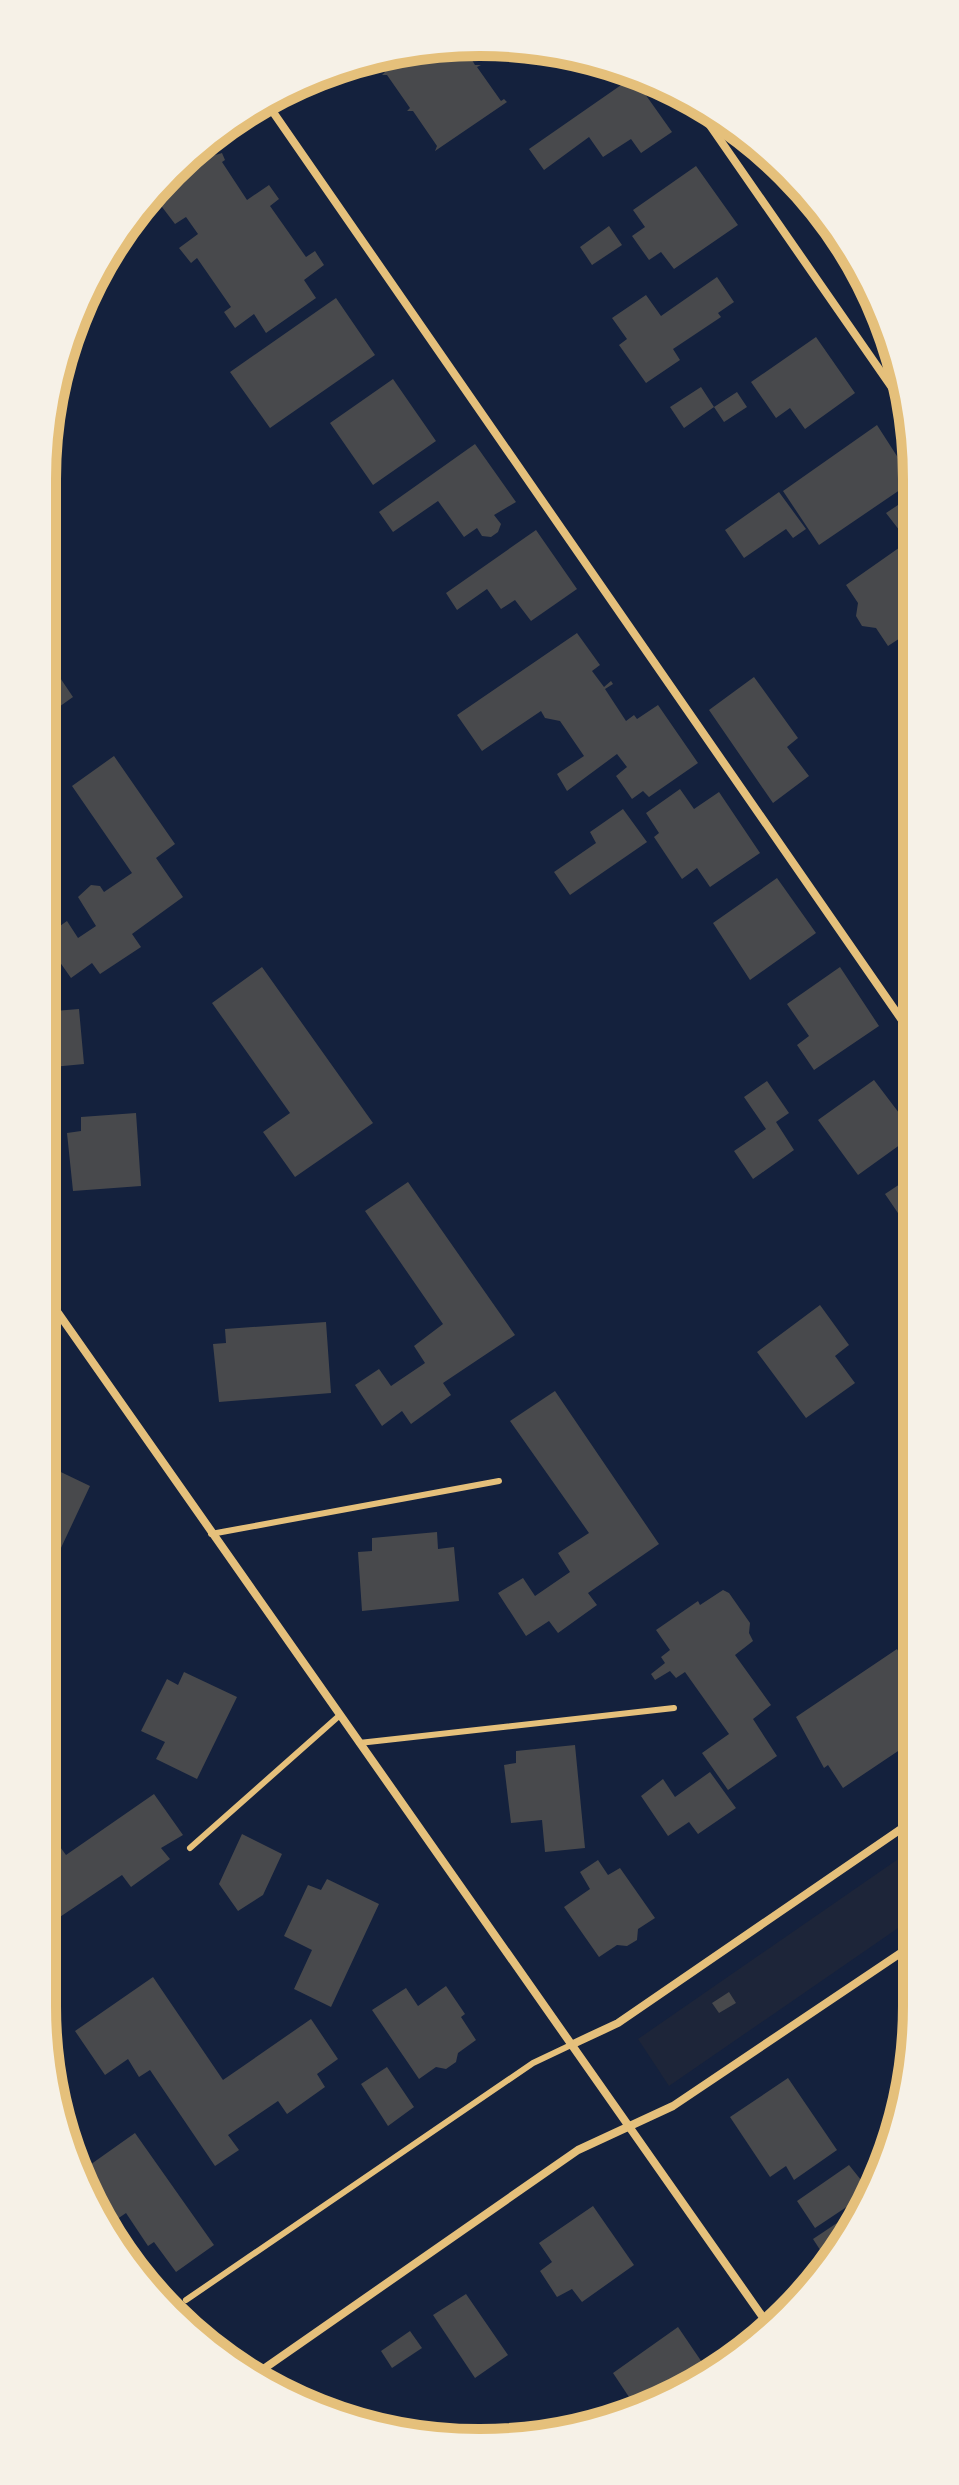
<svg xmlns="http://www.w3.org/2000/svg" width="959" height="2485" font-family="'Roboto Condensed',sans-serif">
  <style>
    .green { fill: #1d2539 }
    .building { fill: #48494c }
    .lines { fill: none; stroke-linecap: round; stroke-linejoin: round }
    .path { stroke: #e5c07b; stroke-width: 5 }
    .service { stroke: #e5c07b; stroke-width: 6 }
    .minor { stroke: #e5c07b; stroke-width: 8 }
    .rim { fill: none; stroke: #e5c07b; stroke-width: 10 }
  </style>
  <rect width="100%" height="100%" fill="#14213d"/>
  <!-- green -->
  <path class="green" d="M917 1846V1915L669 2086 638 2039Z"/>
  <!-- building -->
  <path class="building" d="M423 46 465 48 475 65H481L477 67 501 101 504 99 507 102 435 151 437 146 413 111H407L410 108 387 75H382L385 72 377 61Z
    M624 83 638 84 672 132 641 153 631 139 603 157 589 137 544 170 529 149Z
    M206 148 212 156 222 153 225 160 222 162 247 200 269 185 279 199 270 206 306 257 315 251 324 265 304 280 316 298 266 333 254 314 235 328 224 312 231 307 197 258 191 263 179 248 198 234 186 217 175 224 159 203 141 216 136 210Z
    M696 166 738 225 674 269 661 252 649 260 632 236 645 227 633 210Z
    M609 226 622 245 592 265 580 247Z
    M717 277 734 302 718 313 721 317 673 349 680 360 646 383 619 345 627 339 612 318 646 295 661 316Z
    M336 298 375 355 270 428 230 372Z
    M816 337 855 393 805 429 790 408 776 418 751 382Z
    M393 379 436 441 373 485 330 423Z
    M701 387 714 407 684 428 670 407Z
    M737 392 747 407 724 422 714 407Z
    M877 425 913 481 819 545 783 491Z
    M475 444 516 502 494 515 501 524 498 532 491 537 482 536 477 528 464 537 438 501 393 532 379 512Z
    M779 492 806 529 793 538 786 529 744 558 725 530Z
    M913 495V527L903 535 886 513Z
    M536 530 577 589 531 621 515 600 501 609 487 589 457 610 446 593Z
    M913 538 914 629 888 646 876 628 862 626 856 616 858 603 846 585Z
    M577 633 600 665 592 671 604 687 611 681 613 684 605 689 626 721 634 715 637 719 658 705 698 763 649 797 643 791 632 799 616 776 627 767 617 754 567 791 557 774 584 756 560 721 545 718 541 711 482 751 457 715Z
    M42 651 73 697 42 719Z
    M754 677 798 738 787 747 809 776 773 803 709 710Z
    M114 756 175 844 156 858 183 897 132 934 141 947 100 974 92 963 71 978 43 938 67 921 78 938 96 926 78 897 91 885 100 886 104 892 132 873 72 786Z
    M680 789 694 809 719 792 760 853 710 887 697 868 682 879 654 837 659 833 646 813Z
    M623 809 647 842 570 895 554 872 596 843 590 832Z
    M777 878 816 933 750 980 713 923Z
    M262 967 373 1123 295 1177 263 1132 290 1113 212 1003Z
    M840 967 879 1026 814 1070 797 1045 809 1036 787 1004Z
    M79 1009 84 1064 42 1068V1012Z
    M874 1080 915 1134 858 1175 818 1120Z
    M767 1081 789 1113 776 1122 794 1150 753 1179 734 1151 766 1129 744 1097Z
    M136 1113 141 1186 73 1191 67 1133 81 1131V1117Z
    M915 1174V1257L906 1244 915 1238 885 1194Z
    M408 1182 515 1335 443 1383 451 1395 411 1424 402 1411 382 1426 355 1385 379 1369 391 1386 425 1363 414 1346 443 1324 365 1211Z
    M820 1305 849 1345 835 1356 855 1383 806 1418 757 1352Z
    M326 1322 331 1393 219 1402 213 1344 226 1343 225 1329Z
    M555 1391 659 1544 588 1593 597 1605 558 1633 549 1621 526 1636 498 1593 523 1578 535 1596 570 1572 558 1553 589 1533 510 1421Z
    M42 1463 90 1486 60 1550 42 1541Z
    M437 1532 438 1549 454 1547 459 1601 362 1611 358 1552 372 1551V1538Z
    M723 1590 729 1593 750 1623 749 1633 753 1641 735 1655 771 1705 753 1719 777 1756 728 1790 702 1753 729 1734 685 1672 676 1678 670 1671 655 1680 651 1674 665 1663 661 1657 670 1650 656 1630 698 1601 700 1605Z
    M897 1649 910 1670 916 1666V1739L843 1788 828 1765 824 1768 796 1717Z
    M184 1672 237 1697 197 1779 156 1759 165 1742 141 1731 167 1679 178 1685Z
    M575 1745 585 1848 545 1852 542 1820 511 1823 504 1765 516 1763V1751Z
    M710 1772 736 1808 698 1834 689 1822 668 1836 641 1796 663 1779 675 1797Z
    M154 1794 183 1835 161 1848 170 1859 131 1887 122 1875 51 1923 42 1911V1843L52 1836 66 1855Z
    M242 1834 282 1854 263 1895 238 1911 219 1884Z
    M598 1860 608 1875 620 1868 655 1918 638 1929 637 1940 627 1946 617 1945 599 1957 564 1907 590 1889 580 1872Z
    M327 1879 379 1904 331 2007 294 1989 312 1950 284 1936 308 1885 321 1890Z
    M153 1977 223 2080 311 2019 338 2059 317 2074 325 2087 287 2114 278 2101 228 2135 239 2150 215 2166 150 2070 139 2077 128 2059 105 2075 75 2031Z
    M446 1986 465 2014 461 2017 476 2040 458 2053 456 2062 446 2069 436 2067 419 2079 372 2010 406 1988 418 2006Z
    M729 1992 736 2003 719 2013 712 2003Z
    M387 2067 414 2107 388 2126 361 2084Z
    M788 2078 837 2150 794 2180 786 2166 770 2177 730 2117Z
    M135 2133 214 2245 176 2272 154 2242 148 2246 126 2213 110 2224 80 2172Z
    M849 2165 861 2180 874 2170 875 2173 830 2265 813 2239 852 2213 848 2206 815 2228 797 2201Z
    M593 2206 634 2265 582 2302 572 2289 557 2297 540 2271 552 2262 539 2243Z
    M466 2294 508 2355 475 2378 433 2315Z
    M678 2327 710 2374 635 2406 613 2373Z
    M410 2331 422 2348 392 2368 381 2351Z"/>
  <g class="lines">
    <!-- path -->
    <path class="path" d="M787 182 809 193"/>
    <!-- service -->
    <path class="service" d="M211 1534 499 1481
      M359 1743 674 1708
      M190 1848 340 1715
      M186 2300 533 2063 571 2045"/>
    <!-- minor -->
    <path class="minor" d="M691 98 911 415
      M264 99 915 1039
      M42 1290 769 2326
      M571 2045 618 2023 917 1818
      M252 2377 578 2150 673 2106 917 1942"/>
  </g>
  <!-- crop -->
  <path d="M0 0H959V2485H0ZM479 56H480A423 423 0 0 1 903 479V2006A423 423 0 0 1 480 2429H479A423 423 0 0 1 56 2006V479A423 423 0 0 1 479 56Z" fill="#f6f1e7" fill-rule="evenodd"/>
  <path class="rim" d="M479 56H480A423 423 0 0 1 903 479V2006A423 423 0 0 1 480 2429H479A423 423 0 0 1 56 2006V479A423 423 0 0 1 479 56Z"/>
</svg>
